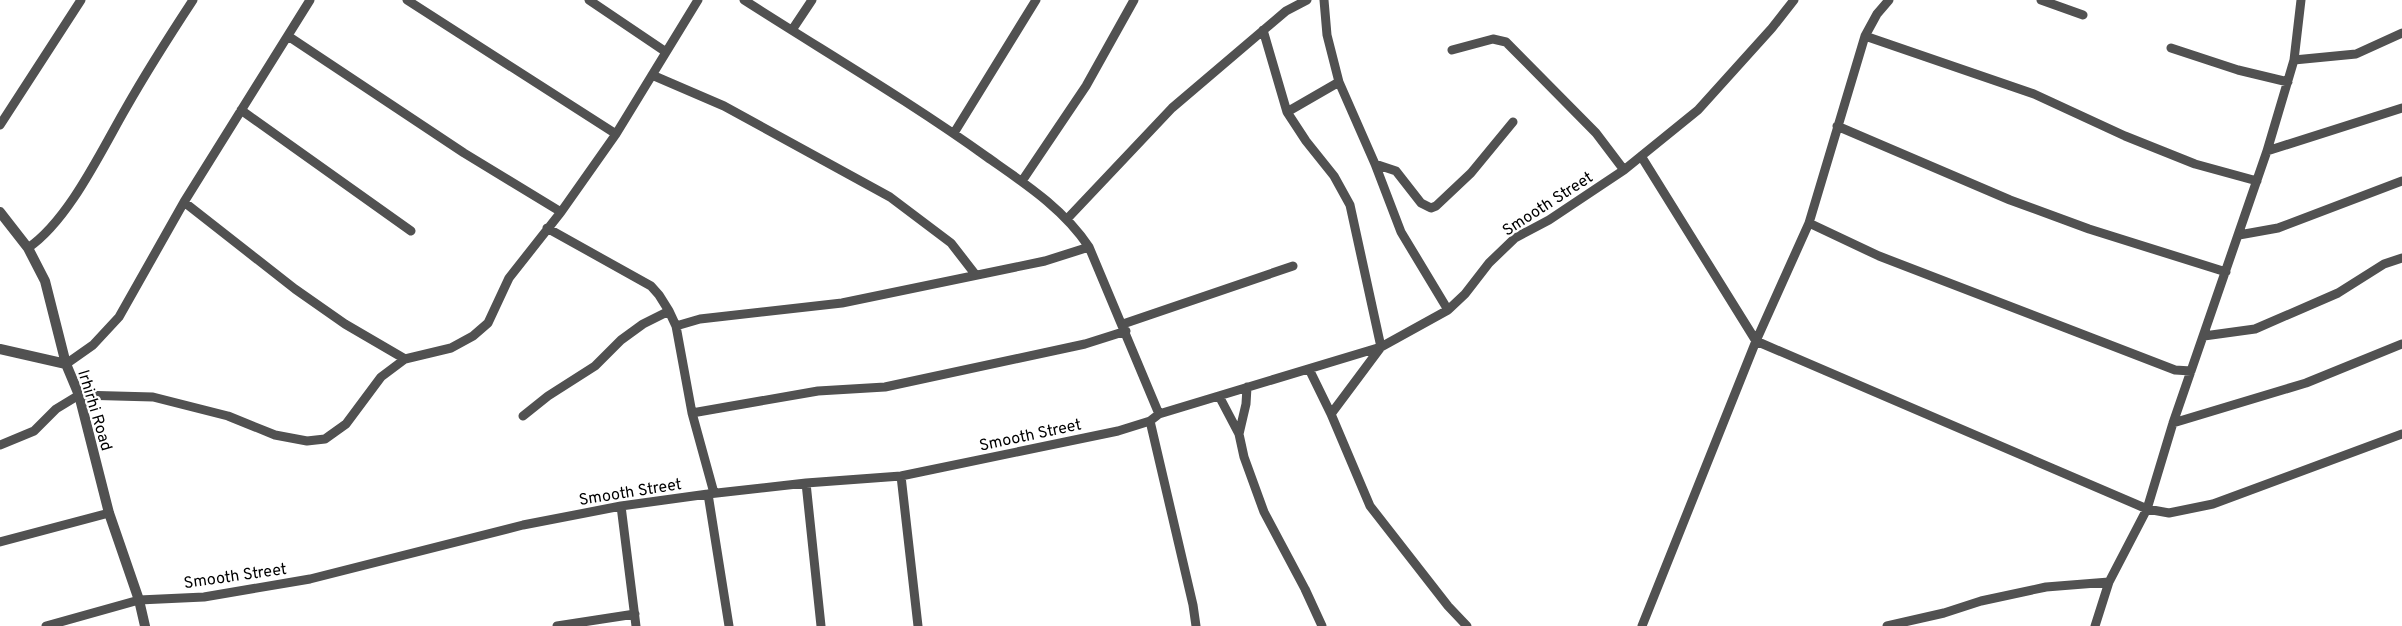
<svg xmlns="http://www.w3.org/2000/svg" width="2402" height="626" font-family="Overpass,sans-serif">
  <style>
    .lines { fill: none; stroke-linecap: round; stroke-linejoin: round }
    .minor { stroke: #515151; stroke-width: 9 }
    .tertiary { stroke: #515151; stroke-width: 10 }
    .labels { text-anchor: middle; stroke-width: 4.5; stroke-linejoin: round; paint-order: stroke }
    .street-label { font-size: 16px; fill: #000; stroke: #fff }
  </style>
  <rect width="100%" height="100%" fill="#fff"/>
  <g class="lines">
    <!-- minor -->
    <path class="minor" d="M407 0 616 134
      M589 0 666 52
      M744 0C825 52 909 101 987 157 1024 183 1063 208 1089 247L1159 414
      M1324 0 1327 35 1339 82 1375 164 1401 232 1448 310
      M2041 0 2083 15
      M792 30 812 0
      M1263 30 1287 112 1306 141 1334 176 1350 205 1381 347 1331 414
      M288 36 464 153 561 212
      M1865 36 2034 94 2125 136 2195 164 2257 181
      M2171 48 2238 70 2288 82
      M1452 50 1493 39 1506 42 1596 133 1624 170
      M2294 60 2356 54 2402 33
      M652 75 724 106 890 197 951 243 975 274
      M241 110 411 231
      M1287 112 1339 82
      M0 125 81 0
      M1837 126 2010 200 2089 229 2226 272
      M954 133 1036 0
      M2267 151 2402 108
      M1641 156 1756 341 2147 509 2169 513 2213 504 2402 434
      M1375 164 1396 171 1421 203 1431 208 1436 206 1471 173 1513 122
      M1022 181 1086 86 1134 0
      M184 202 295 289 345 324 405 359
      M1067 219 1172 108 1286 11 1307 0
      M1809 223 1879 256 2175 370 2191 371
      M547 228 651 286 659 295 669 311
      M2239 235 2278 228 2402 181
      M28 248C69 220 101 151 126 108 147 71 170 35 193 0
      M1123 324 1293 266
      M2204 336 2255 329 2338 293 2384 264 2402 258
      M66 364 93 345 119 317 184 202 310 0
      M1309 369 1331 414 1370 506 1448 606 1467 626
      M1247 387 1246 404 1239 434 1244 457 1264 512 1305 589 1322 626
      M1219 396 1239 434
      M692 413 818 391 885 387 1085 344 1126 331
      M523 416 548 396 595 366 621 340 643 324 669 311 676 326
      M1150 421 1193 605 1196 626
      M2173 423 2306 383 2402 344
      M0 445 34 431 56 409 79 395 153 397 228 416 275 435 307 441 325 439 346 424 381 377 405 359 451 348 473 336 488 323 509 278 561 212 616 134 698 0
      M901 476 918 626
      M806 483 821 626
      M714 493 692 413 676 326 700 319 842 303 1045 261 1089 247
      M708 494 729 626
      M621 506 636 626
      M0 542 109 513
      M46 626 139 600 204 597 310 579 523 525 621 506 708 494 806 483 901 476 1118 431 1150 421 1159 414 1381 347 1448 310 1465 294 1489 263 1515 238 1549 220 1624 170 1698 110 1772 28 1794 0
      M557 626 635 614
      M1642 626 1756 341 1809 223 1865 36 1877 14 1889 0
      M1887 626 1944 613 1981 601 2046 587 2109 582
      M2095 626 2109 582 2147 509 2173 423 2267 151 2294 60 2301 0"/>
    <!-- tertiary -->
    <path class="tertiary" d="M0 212 28 248 45 281 66 364 79 395 109 513 139 600 145 626
      M0 349 66 364"/>
  </g>
  <g class="labels">
    <!-- street labels -->
    <g class="street-label">
      <text transform="translate(1547 203) rotate(-33)" y="6">Smooth Street</text>
      <text transform="translate(96 410) rotate(73)" y="6">Irhirhi Road</text>
      <text transform="translate(1030 434) rotate(-12)" y="6">Smooth Street</text>
      <text transform="translate(630 491) rotate(-9)" y="6">Smooth Street</text>
      <text transform="translate(235 575) rotate(-8)" y="6">Smooth Street</text>
    </g>
  </g>
</svg>
